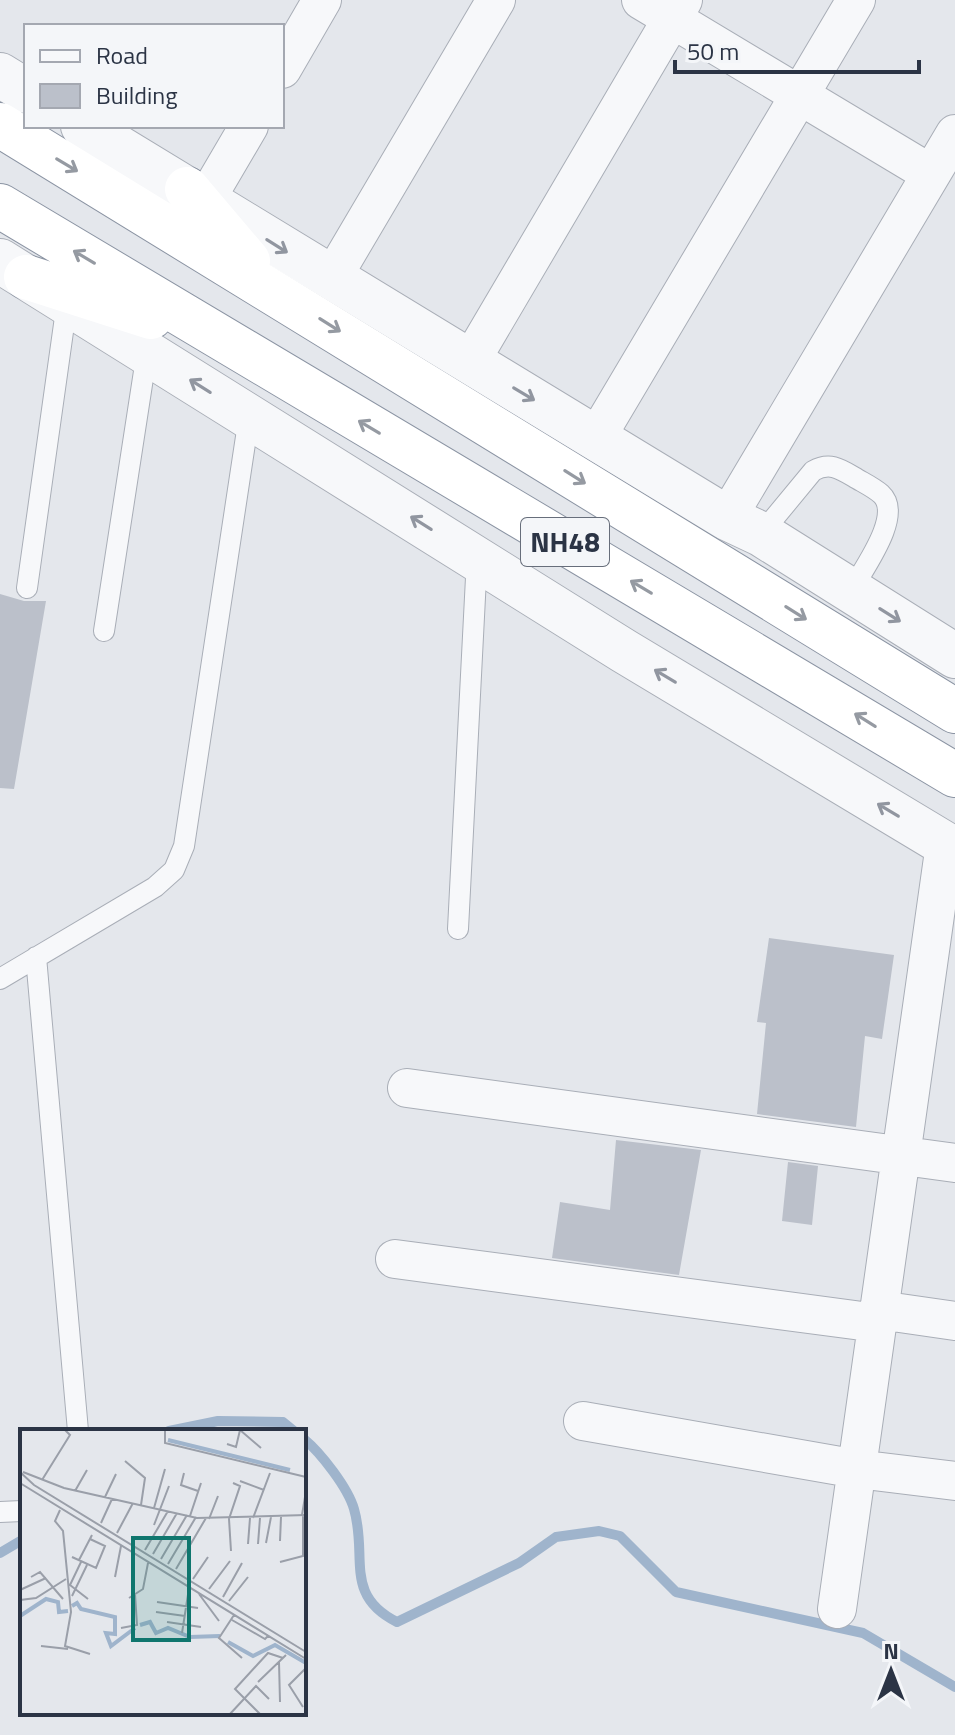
<svg xmlns="http://www.w3.org/2000/svg" width="955" height="1735" font-family="'Titillium Web',sans-serif">
  <style>
    .lines { fill: none; stroke-linecap: round; stroke-linejoin: round }
    .stream { stroke: #9fb4cc; stroke-width: 10 }
    .building { fill: #bbc0ca }
    .service-casing { stroke: #a9aeb7; stroke-width: 22 }
    .minor-casing { stroke: #a9aeb7; stroke-width: 40 }
    .tertiary-casing { stroke: #a9aeb7; stroke-width: 46 }
    .trunk-casing { stroke: #8b94a3; stroke-width: 46 }
    .service { stroke: #f7f8fa; stroke-width: 20 }
    .minor { stroke: #f7f8fa; stroke-width: 38 }
    .tertiary { stroke: #f7f8fa; stroke-width: 44 }
    .trunk { stroke: #fff; stroke-width: 44 }
    .oneway { stroke: #959aa2 }
    .oneway2 { stroke: #9196a0 }
    .labels { text-anchor: middle; stroke-width: 6; stroke-linejoin: round; paint-order: stroke }
    .shield { fill: #f4f6f9; stroke: #676e7b; stroke-width: 2 }
    .shield-label { font-size: 28px; font-weight: bold; fill: #2b3445 }
    .inset-river { fill: none; stroke: #9fb4cc; stroke-width: 4 }
    .inset-road { fill: none; stroke: #9a9fa9; stroke-width: 2 }
    .view { fill: #0f766e; fill-opacity: 0.15; stroke: #0f766e; stroke-width: 4 }
    .inset-edge { fill: none; stroke: #2b3445; stroke-width: 4 }
  </style>
  <rect width="100%" height="100%" fill="#e4e7ec"/>
  <g class="lines">
    <!-- stream -->
    <path class="stream" d="M169 1431 218 1421 283 1422 294 1431
      M304 1439C321 1453 348 1488 354 1509 368 1556 343 1595 397 1622L519 1563 556 1537 599 1531 620 1536 676 1592 863 1633 955 1687
      M0 1553 22 1540"/>
  </g>
  <!-- building -->
  <path class="building" d="M0 594 24 601H46L14 789 0 788Z
    M769 938 894 955 882 1039 865 1036 856 1127 757 1114 766 1023 757 1022Z
    M616 1140 701 1150 679 1275 552 1258 560 1202 610 1210Z
    M788 1162 818 1166 812 1225 782 1221Z"/>
  <g class="lines">
    <!-- service casing -->
    <g class="service-casing">
      <path id="service" d="M761 534 813 471C829 462 839 468 854 477 862 482 873 487 881 494 904 515 863 569 851 591
        M27 588 67 303
        M104 631 147 352
        M458 929 477 558
        M36 957 78 1431
        M0 979 155 887 174 870 184 846 249 417
        M0 1512 22 1511"/>
    </g>
    <!-- minor casing -->
    <g class="minor-casing">
      <path id="minor" d="M641 0 931 174
        M282 69 322 0
        M205 201 249 126
        M332 278 496 0
        M470 362 683 0
        M596 438 856 0
        M727 518 955 134
        M407 1088 955 1163
        M395 1259 877 1323
        M879 1310 955 1321
        M583 1421 857 1469 955 1481
        M837 1609 945 844"/>
    </g>
    <!-- tertiary casing -->
    <g class="tertiary-casing">
      <path id="tertiary" d="M0 75 26 91
        M83 126 727 518 761 534 955 656
        M0 261 624 651 955 850"/>
    </g>
    <!-- trunk casing -->
    <g class="trunk-casing">
      <path id="trunk" d="M0 125 955 711
        M187 189 248 261
        M0 206 955 775
        M26 277 151 317"/>
    </g>
    <!-- service -->
    <use href="#service" class="service"/>
    <!-- minor -->
    <use href="#minor" class="minor"/>
    <!-- tertiary -->
    <use href="#tertiary" class="tertiary"/>
    <!-- trunk -->
    <use href="#trunk" class="trunk"/>
  </g>
  <!-- one-way arrows -->
  <defs><path id="oneway-shaft" d="M-6 0H5M1.5-3L5.5 0L1.5 3" fill="none" stroke-width="1.6" stroke-linecap="round" stroke-linejoin="round" transform="scale(2)"/></defs>
  <g class="oneway">
    <use href="#oneway-shaft" transform="translate(67 165) rotate(31)"/>
    <use href="#oneway-shaft" transform="translate(84 257) rotate(-149)"/>
    <use href="#oneway-shaft" transform="translate(330 325) rotate(32)"/>
    <use href="#oneway-shaft" transform="translate(369 427) rotate(-149)"/>
    <use href="#oneway-shaft" transform="translate(575 477) rotate(32)"/>
    <use href="#oneway-shaft" transform="translate(641 587) rotate(-149)"/>
    <use href="#oneway-shaft" transform="translate(796 613) rotate(32)"/>
    <use href="#oneway-shaft" transform="translate(865 720) rotate(-148)"/>
  </g>
  <g class="oneway2">
    <use href="#oneway-shaft" transform="translate(277 246) rotate(32)"/>
    <use href="#oneway-shaft" transform="translate(200 386) rotate(-148)"/>
    <use href="#oneway-shaft" transform="translate(524 394) rotate(31)"/>
    <use href="#oneway-shaft" transform="translate(421 523) rotate(-148)"/>
    <use href="#oneway-shaft" transform="translate(890 615) rotate(32)"/>
    <use href="#oneway-shaft" transform="translate(665 676) rotate(-149)"/>
    <use href="#oneway-shaft" transform="translate(888 810) rotate(-149)"/>
  </g>
  <g class="labels">
    <!-- shield labels -->
    <rect class="shield" x="521" y="518" width="88" height="48" rx="6"/>
    <g class="shield-label">
      <text x="565" y="552">NH48</text>
    </g>
  </g>
  <!-- overview -->
  <g transform="translate(20 1429)">
    <rect width="286" height="286" fill="#e4e7ec"/>
    <path class="inset-river" d="M148 11 270 41M52 177 57 174 61 180 95 188V205L86 204 91 217 115 199M0 187 26 170 38 173 39 183 48 182M120 196 130 193 136 204 148 199 170 208 200 207M208 213 233 227 255 216 286 234"/>
    <path class="inset-road" d="M145 1V14L286 48M220 1 241 19M207 15 216 18 220 1M105 32 125 49 121 76M0 43 14 56 286 223M3 43 44 59 177 89 286 86M164 44 161 56 178 62M22 51 50 6 45 1M220 52 244 61M0 54 286 230M55 62 67 41M85 68 96 45M134 79 145 40M40 81 35 92 43 102 51 183 45 217 70 225M282 86 286 62M170 87 181 54M233 89 250 44M189 90 198 67M81 94 92 70M134 96 149 57M97 104 113 74M260 112 261 88M246 114 251 88M228 115 230 89M238 115 240 89M125 121 148 82M211 122 209 90 220 57 213 54M133 125 157 84M52 128 76 139 85 117 70 110M141 130 167 86M59 131 72 106M61 133 50 156 68 170M260 133 283 127V86M148 135 176 88M156 140 186 89M11 148 20 143 43 170M95 148 101 117M173 150 188 128M189 160 210 132M0 161 26 149M179 165 199 192M52 167 67 136M203 168 222 134M109 169 123 160 128 134M0 171 16 169 46 150M209 172 228 148M137 173 178 179M136 183 165 187M214 186 199 209 222 229M212 191 245 210 248 207M147 193 181 198M101 199 117 196 115 165M162 204 169 159M21 217 48 220M259 233 260 273M238 253 266 226M283 278 269 256 286 239M210 285 236 257 249 270M240 285 215 260 248 224 263 229"/>
    <path class="view" d="M113 109H169V211H113Z"/>
    <rect width="286" height="286" class="inset-edge"/>
  </g>
  <!-- legend -->
  <rect x="24" y="24" width="260" height="104" fill="#f4f6f9" stroke="#a4a8b1" stroke-width="2"/>
  <rect x="40" y="50" width="40" height="12" fill="#f7f8fa" stroke="#a4a8b1" stroke-width="2"/>
  <text x="96" y="64" font-size="24" fill="#2b3445">Road</text>
  <rect x="40" y="84" width="40" height="24" fill="#bbc0ca" stroke="#a4a8b1" stroke-width="2"/>
  <text x="96" y="104" font-size="24" fill="#2b3445">Building</text>
  <!-- north arrow -->
  <g transform="translate(891 1671)" stroke="#f4f6f9" stroke-width="6" paint-order="stroke">
  <path d="M0-6L14 30L0 20L-14 30Z" fill="#2b3445"/>
  <text y="-12" font-size="22" font-weight="bold" text-anchor="middle" fill="#2b3445">N</text>
  </g>
  <!-- scale -->
  <path d="M675 60v12h244v-12" fill="none" stroke="#2b3445" stroke-width="4"/>
  <text x="687" y="60" font-size="24" fill="#2b3445" stroke="#f4f6f9" stroke-width="6" paint-order="stroke">50 m</text>
</svg>
